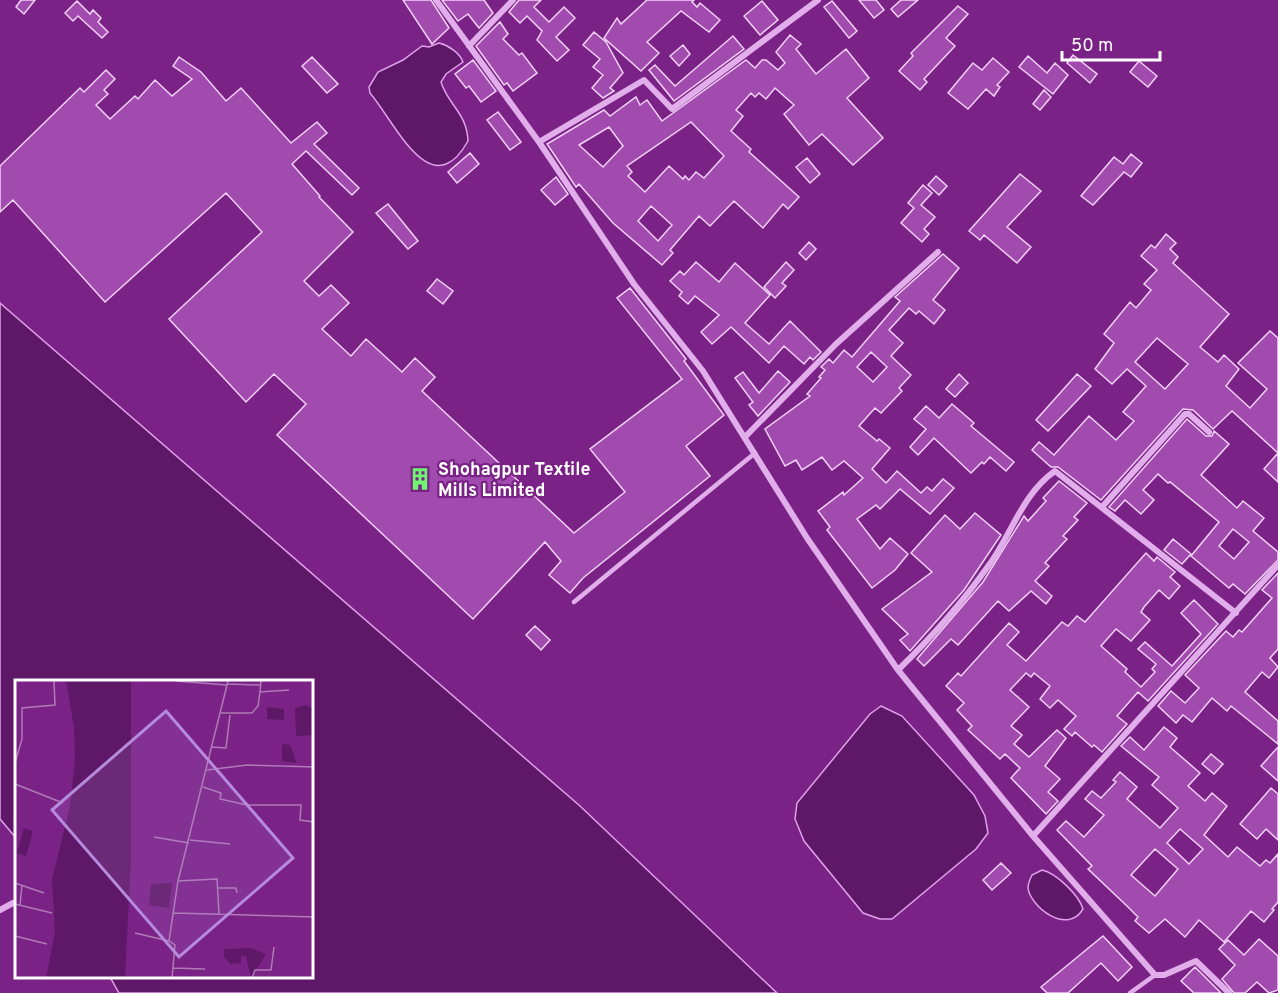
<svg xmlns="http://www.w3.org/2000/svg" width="1278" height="993" font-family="Overpass,sans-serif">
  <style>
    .water { fill: #5e1867; stroke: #e0a1eb; stroke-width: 1.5 }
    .building { fill: #a24baf; stroke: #f2d1f7; stroke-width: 1.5; fill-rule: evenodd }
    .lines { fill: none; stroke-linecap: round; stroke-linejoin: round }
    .lane { stroke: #e1adea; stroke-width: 4.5 }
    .street { stroke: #e1adea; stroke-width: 6 }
    .labels { text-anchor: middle; stroke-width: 4.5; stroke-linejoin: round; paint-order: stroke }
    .poi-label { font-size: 18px; font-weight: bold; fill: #fff; stroke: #7b2287; text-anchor: start }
    .inset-road { fill: none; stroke: #b07ab7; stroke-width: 1.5 }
    .view { fill: #b68bdc; fill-opacity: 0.15; stroke: #b68bdc; stroke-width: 3 }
    .inset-edge { fill: none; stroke: #fff; stroke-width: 3 }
  </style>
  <rect width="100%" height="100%" fill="#7b2287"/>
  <!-- water -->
  <path class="water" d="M439 43C448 45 460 53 463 62L446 74 441 82C448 105 467 113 468 141 431 207 395 122 370 93L369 87 378 72 403 60 422 46 429 47Z
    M0 303 580 806 777 993H119L110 977 312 976V681H16V838L0 819Z
    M881 706 902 716 974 795 985 816 988 833 976 849 892 919H880L863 913 804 841 795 819 797 803 870 714Z
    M1042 870C1056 873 1079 895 1083 909 1067 936 1030 906 1028 888 1028 884 1030 879 1032 875Z"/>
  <!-- building -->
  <path class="building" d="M21 0H35L24 14 16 7Z
    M403 0H431L449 28 432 44Z
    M442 0H484L493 13 479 28 468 14 458 21Z
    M519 0H541L534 7 549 22 564 7 575 18 556 37 569 50 557 61 537 40 542 31 527 16 520 23 509 12Z
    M647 0H694L692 2 697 7 700 3 720 20 709 32 681 11 647 42 659 53 641 71 604 38 617 18 621 24Z
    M859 0H876L884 10 874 18Z
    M901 0H918L898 17 891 9Z
    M77 1 90 14 93 10 101 18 98 22 108 32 102 38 78 16 73 21 65 13Z
    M762 1 778 20 760 35 744 16Z
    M832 1 857 31 849 38 824 7Z
    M958 6 968 14 946 38 955 46 924 79 927 82 920 90 899 71 913 56 911 53Z
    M500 22 508 34 503 39 519 55 522 53 537 73 513 91 507 83 504 85 476 46Z
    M594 32 606 42 623 73 610 88 614 91 603 98 592 88 603 75 593 67 600 59 583 45Z
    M790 35 801 44 796 49 816 74 846 49 869 78 847 98 883 138 853 165 822 134 809 145 784 114 794 105 775 88 766 99 759 93 755 97 751 93 736 110 743 116 731 131 751 149 749 152 799 197 788 209 783 204 763 228 734 201 710 226 699 216 670 250 673 253 662 265 613 223 579 184 576 187 547 144 604 110 610 116 636 97 640 105 647 100 662 121 746 60 755 68 762 60H766L778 70 785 63 776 52ZM691 122 724 156 704 178 696 172 689 180 685 176 683 179 669 166 645 192 628 176 632 172 627 166ZM609 127 623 146 603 167 579 145ZM651 206 672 225 658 241 638 221Z
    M733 36 744 49 674 101 649 70 655 65 675 86Z
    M683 45 690 54 679 66 670 56Z
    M1073 55 1097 74 1090 83 1067 63Z
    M1028 56 1047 73 1055 63 1068 75 1053 94 1019 67Z
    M179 57 201 72 226 101 241 88 291 143 317 122 327 133 314 144 359 188 352 195 306 151 292 164 320 196 319 197 353 232 304 281 319 296 331 285 349 303 322 329 351 356 366 339 402 372 415 358 435 377 422 391 574 533 625 492 590 449 682 379 617 298 630 288 686 359 684 361 724 415 686 446 710 476 583 578 570 593 549 575 561 561 545 542 473 619 277 435 306 404 274 374 246 402 169 319 262 232 226 193 105 302 13 200 0 212V166L80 88 84 92 106 70 115 79 104 90 108 94 96 105 110 119 135 96 138 99 155 80 172 96 192 79 173 66Z
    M312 57 338 84 327 93 302 66Z
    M993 58 1009 72 997 85 1000 87 994 96 986 89 968 109 948 93 973 63 982 70Z
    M473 60 496 91 481 102 469 86 466 88 455 74Z
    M1139 61 1157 76 1148 87 1130 72Z
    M1044 90 1051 97 1040 110 1033 104Z
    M498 112 521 142 510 150 487 120Z
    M470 153 479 164 457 183 448 172Z
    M1131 154 1142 163 1131 177 1124 172 1093 205 1081 196 1114 157 1123 164Z
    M807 158 820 174 810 183 796 167Z
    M1020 174 1041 191 1007 227 1031 247 1017 263 984 235 980 240 969 231Z
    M936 176 947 186 939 195 928 185Z
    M556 177 568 194 555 205 541 190Z
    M923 185 932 193 921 205 935 217 924 229 929 234 922 242 901 223 914 208 908 203Z
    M388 204 418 241 408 249 376 213Z
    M1166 234 1176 243 1170 249 1178 257 1173 263 1229 314 1200 347 1218 362 1224 355 1239 369 1226 386 1250 408 1267 389 1238 363 1270 331 1278 338V453L1232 411 1213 429 1193 410 1183 409 1101 500 1058 467H1051L1032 450 1039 442 1054 455 1089 416 1116 440 1134 421 1123 412 1146 386 1127 369 1112 384 1095 369 1114 343 1104 334 1130 302 1136 308 1151 290 1144 284 1157 270 1141 256 1151 245 1155 248ZM1157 338 1188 364 1165 389 1135 362Z
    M809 242 816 249 806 260 799 253Z
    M943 254 959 268 933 300 945 310 934 324 919 311 916 314 909 308 889 330 903 343 891 356 911 375 899 388 902 391 881 413 875 408 859 426 877 441 879 439 890 448 872 469 886 483 897 471 921 493 927 487 932 491 943 479 954 488 930 514 900 489 880 509 876 505 857 519 880 549 890 538 908 554 895 570 872 588 827 530 830 527 818 511 843 492 844 495 863 478 844 461 832 470 822 457 802 470 796 460 785 466 765 429 810 396 807 394 821 378 819 377 825 370 821 367 829 359 833 363 844 350 852 357 900 301 895 297ZM871 352 887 367 873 382 857 367Z
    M696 262 719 282 735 263 770 295 745 323 769 344 790 321 821 352 813 360 810 357 804 364 784 346 769 363 731 327 712 344 701 332 719 315 695 296 688 304 679 296 682 292 670 281 680 271 684 275Z
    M786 262 794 270 782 283 786 286 775 298 764 287Z
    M437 279 453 291 443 304 427 291Z
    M778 371 790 382 758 416 749 405 753 402 735 378 743 372 759 393Z
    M959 374 968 383 955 397 946 389Z
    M1077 374 1091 386 1048 431 1036 420Z
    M952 404 974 423 971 426 1014 462 1006 471 990 457 984 464 982 462 971 473 934 438 918 455 910 447 926 429 914 419 926 406 939 418Z
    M1187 419 1206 436H1212L1214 431 1229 444 1201 475 1237 508 1243 501 1264 518 1253 531 1278 552V560L1245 594 1233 584 1229 588 1191 556 1219 522 1170 482 1168 483 1158 474 1143 490 1154 500 1141 514 1125 500 1115 511 1109 507ZM1233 529 1249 542 1234 559 1219 546Z
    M1278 453V482L1264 469Z
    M1059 481 1087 503 1074 517 1078 520 1063 536 1067 539 1045 563 1049 566 1035 581 1052 596 1046 604 1031 591 1009 611 998 601 958 645 951 639 924 666 917 659 983 582 1024 516 1028 521 1046 501 1043 498Z
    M975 513 1001 535 964 590 910 651 900 640 908 634 882 609 932 572 911 553 945 515 960 529Z
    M1173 539 1191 554 1182 564 1164 550Z
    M1146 553 1154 561 1157 557 1175 572 1170 577 1180 586 1169 599 1159 590 1144 607 1141 612 1150 620 1131 641 1116 629 1101 646 1127 669 1125 672 1141 687 1155 672 1152 669 1156 664 1138 649 1145 642 1172 666 1201 634 1181 613 1194 600 1218 624 1148 701 1138 692 1117 716 1127 724 1102 752 1094 745 1092 747 1075 732 1072 736 1064 729 1076 716 1058 700 1050 708 1040 699 1050 686 1034 673 1031 677 1026 673 1010 690 1029 707 1011 726 1022 735 1014 744 1029 757 1057 730 1066 738 1045 766 1060 779 1048 792 1058 801 1046 814 1011 778 1020 768 1005 754 1000 759 968 730 972 726 957 710 964 703 946 686 958 673 961 676 1009 623 1019 632 1007 645 1026 661 1062 622 1068 626 1077 616 1085 622Z
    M1278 573V649L1270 658 1278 667 1269 678 1262 672 1245 692 1278 721V744L1231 706 1227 711 1212 698 1192 722 1183 715 1176 723 1158 706 1171 691 1185 703 1199 688 1185 675 1226 631 1233 637 1239 630 1242 632 1272 598 1262 590Z
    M535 626 550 640 541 650 526 635Z
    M1164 727 1177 738 1170 747 1200 773 1188 786 1205 801 1212 793 1227 806 1204 835 1228 857 1237 847 1260 866 1266 860 1270 863 1278 854V902L1272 909 1274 910 1264 922 1251 911 1224 942 1199 920 1185 937 1165 919 1149 933 1135 921 1138 917 1127 906 1088 869 1092 866 1057 830 1066 821 1084 837 1104 815 1085 799 1092 791 1101 798 1116 782 1113 780 1120 772 1137 787 1127 799 1160 828 1178 808 1152 785 1159 777 1121 746 1130 737 1144 750ZM1180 829 1203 849 1189 864 1167 843ZM1155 849 1178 869 1155 896 1131 875Z
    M1278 747V781L1261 766Z
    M1211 754 1223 764 1214 774 1202 764Z
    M1271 788 1278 794V840L1266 829 1257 839 1240 824Z
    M1001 863 1011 873 992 890 983 880Z
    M1103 936 1132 967 1118 981 1101 963 1068 993H1047L1041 987Z
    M1259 939 1278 956V990L1269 993 1257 982 1245 993H1234L1222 979 1235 965 1219 949 1228 940 1244 955Z
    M1195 967 1221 993H1194L1181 981Z"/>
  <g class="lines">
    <!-- lane -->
    <path class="lane" d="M574 602 755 453
      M1130 993 1155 975"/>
    <!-- street -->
    <path class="street" d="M436 0 539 142 634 284 703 371 807 538 898 670 1033 836 1155 975H1164L1196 961 1229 993
      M469 46 513 0
      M539 142 644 80 672 109 818 0
      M745 437 836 344 938 252
      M1102 507 1185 414H1189L1209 432
      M898 670C932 637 962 603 989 565 1011 535 1023 493 1055 471L1236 613
      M1033 836 1278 565
      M0 910 13 903"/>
  </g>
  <!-- icons -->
  <defs>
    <g id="building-bare" transform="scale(1.8)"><path d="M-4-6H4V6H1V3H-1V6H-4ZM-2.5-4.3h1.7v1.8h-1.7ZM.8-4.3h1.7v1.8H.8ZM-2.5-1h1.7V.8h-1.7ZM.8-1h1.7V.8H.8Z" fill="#6ff572" stroke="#7b2287" stroke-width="2.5" paint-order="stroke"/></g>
  </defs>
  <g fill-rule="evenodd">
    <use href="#building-bare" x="420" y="479"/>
  </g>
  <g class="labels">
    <!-- poi labels -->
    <g class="poi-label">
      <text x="438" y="475">Shohagpur Textile<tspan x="438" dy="21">Mills Limited</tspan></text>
    </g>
  </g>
  <!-- overview -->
  <g transform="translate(15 680)">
    <rect width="298" height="298" fill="#7b2287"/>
    <path d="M51 1H116V178L110 298H31L40 252 37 200 55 126 60 79 59 47ZM291 25 298 29V55L281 56 280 28ZM252 27 269 29V40L252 39ZM267 64 275 65 282 83 267 81ZM9 148 18 151 11 176 2 173ZM157 203 154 228 134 225 136 204ZM236 268 251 274 236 297 231 276H226V283L216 284 209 277V269Z" fill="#5e1867"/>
    <path class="inset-road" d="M161 1 212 5M246 1 245 12 274 10M212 4 245 5M206 33H237L243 26 245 12M197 67 211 68 215 35M0 83 7 59V28L40 25 39 1M192 90 232 85 299 87M0 104 48 123M188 107 206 113 205 119 232 125H286L285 140 299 142M139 157 174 163M175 160 215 164M163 201 202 199 204 234M0 203 29 213M202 208H221L222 213M0 224 37 233M5 225 7 205M158 233 299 237M120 253 154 261M0 256 32 264M158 288 190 289M157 298 160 265 154 261 163 201 213 1M237 298 240 290H256L259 267"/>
    <path class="view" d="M151 31 278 178 164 277 37 130Z"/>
    <rect width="298" height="298" class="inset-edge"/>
  </g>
  <!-- scale -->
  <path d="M1062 51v9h98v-9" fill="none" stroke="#ffffff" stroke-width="3"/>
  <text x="1071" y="51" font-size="18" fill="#ffffff" stroke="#7b2287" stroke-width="4.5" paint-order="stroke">50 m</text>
</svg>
